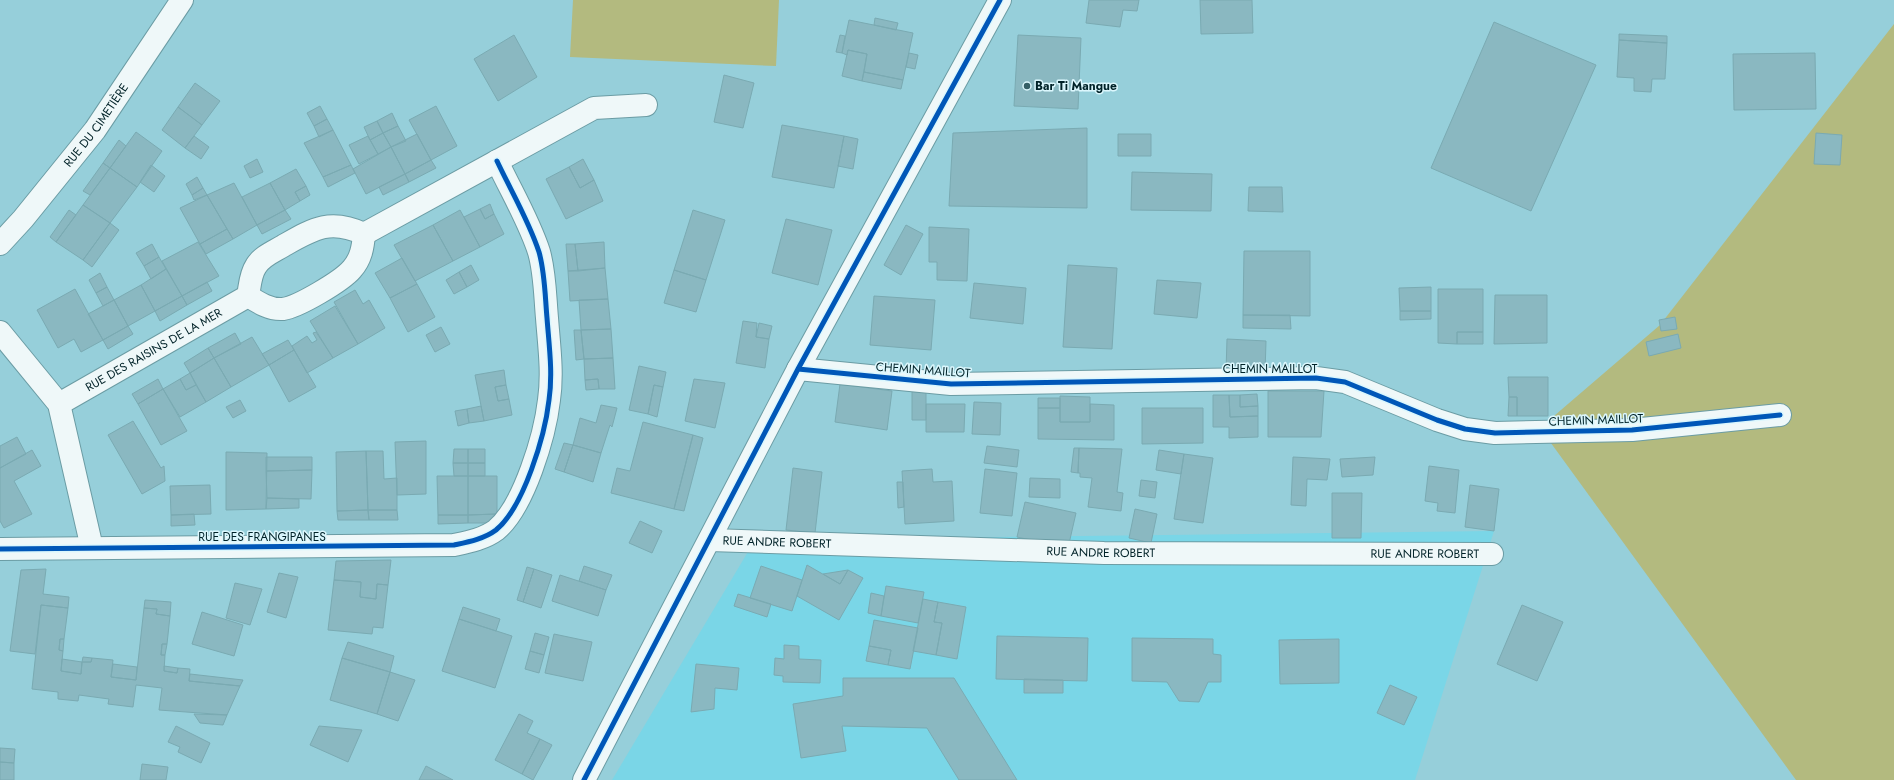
<svg xmlns="http://www.w3.org/2000/svg" width="1894" height="780" font-family="Jost,sans-serif">
  <style>
    .built { fill: #7ad6e7 }
    .green { fill: #b3ba7f }
    .building { fill: #8ab8c1; stroke: #7aaab2 }
    .lines { fill: none; stroke-linecap: round; stroke-linejoin: round }
    .minor-casing { stroke: #6b9ca4; stroke-width: 24 }
    .minor { stroke: #eff8f9; stroke-width: 22 }
    .cycleway-casing { stroke: #dbf7fd; stroke-width: 8 }
    .cycleway { stroke: #0057b8; stroke-width: 5 }
    .poi-dot { fill: #345f66; stroke: #dbf7fd; stroke-width: 1.5 }
    .labels { text-anchor: middle; stroke-width: 3; stroke-linejoin: round; paint-order: stroke }
    .poi-label { font-size: 12px; font-weight: bold; fill: #002228; stroke: #dbf7fd; text-anchor: start }
    .street-label { font-size: 12px; fill: #002228; stroke: #dbf7fd }
  </style>
  <rect width="100%" height="100%" fill="#96cfda"/>
  <!-- built -->
  <path class="built" d="M1494 531 1415 780H612L755 540Z"/>
  <!-- green -->
  <path class="green" d="M573 0H779L776 66 570 57Z
    M1894 24V780H1796L1540 428 1660 325Z"/>
  <!-- building -->
  <path class="building" d="M1089 0H1139L1137 11 1123 10 1120 27 1086 23Z
    M1200 0H1252L1253 33 1201 34Z
    M875 18 898 23 896 30 874 25Z
    M849 20 913 33 903 80 864 72 867 54 848 50 847 55 842 53Z
    M1494 22 1596 65 1531 211 1431 168Z
    M1619 34 1667 36V43L1619 40Z
    M514 35 537 77 498 101 474 59Z
    M840 35 845 36 842 53 836 52Z
    M1018 35 1081 38 1078 109 1014 106Z
    M1619 40 1667 43 1665 79H1652L1651 92 1634 91V78L1617 77Z
    M848 50 867 54 862 81 842 76Z
    M909 53 918 55 915 69 906 67Z
    M1815 53 1816 109 1734 110 1733 54Z
    M864 72 903 80 901 89 862 81Z
    M724 75 754 83 743 128 714 122Z
    M195 83 220 101 202 125 178 107Z
    M320 106 327 119 314 126 307 113Z
    M436 106 457 146 431 160 409 120Z
    M178 107 202 125 185 148 162 130Z
    M392 113 398 126 383 133 377 121Z
    M327 119 333 130 319 137 314 126Z
    M377 121 383 133 370 140 364 127Z
    M782 125 844 136 834 188 772 177Z
    M398 126 406 141 391 147 383 133Z
    M1087 128V208L949 206 953 133Z
    M333 130 351 165 323 177 304 143Z
    M136 132 162 151 137 187 110 168Z
    M383 133 391 147 378 154 370 140Z
    M1816 133 1842 135 1840 165 1814 164Z
    M417 134 431 160 405 174 391 147Z
    M1118 134H1151V156H1118Z
    M194 136 209 147 201 159 185 148Z
    M368 136 378 154 359 164 349 145Z
    M844 136 858 139 853 169 838 166Z
    M119 140 126 146 110 168 103 163Z
    M391 147 405 174 366 194 353 169Z
    M257 159 263 172 250 178 244 166Z
    M583 159 594 180 580 188 569 167Z
    M431 160 436 168 409 182 405 174Z
    M103 163 110 168 90 195 83 191Z
    M151 165 165 176 154 192 140 182Z
    M351 165 355 173 328 187 323 177Z
    M569 167 580 188 594 180 603 201 566 219 546 179Z
    M110 168 137 187 110 223 83 205Z
    M296 169 306 186 295 192 300 201 285 210 270 183Z
    M1132 172 1212 174 1211 211 1131 210Z
    M405 174 409 182 383 195 379 187Z
    M197 177 203 188 192 195 186 184Z
    M234 183 257 225 233 239 207 195Z
    M270 183 285 210 257 225 242 197Z
    M306 186 310 195 300 201 295 192Z
    M1249 187H1282L1283 212 1248 211Z
    M203 188 207 195 194 200 192 195Z
    M207 195 227 229 200 244 180 208Z
    M490 204 494 214 485 219 480 209Z
    M83 205 110 223 83 260 56 242Z
    M480 209 485 219 494 214 504 234 480 247 464 217Z
    M69 210 76 215 56 242 50 237Z
    M285 210 291 219 262 234 257 225Z
    M460 210 480 247 453 261 433 225Z
    M693 210 725 220 706 280 674 270Z
    M786 219 832 230 818 285 772 273Z
    M110 223 119 230 92 267 83 260Z
    M433 225 453 261 415 281 394 245Z
    M906 225 923 234 901 275 884 265Z
    M929 227 969 229 967 281 937 280V262H929Z
    M227 229 233 239 206 254 200 244Z
    M198 242 219 276 182 296 162 261Z
    M604 242 605 268 578 271 575 244Z
    M152 244 159 257 144 266 136 253Z
    M566 244H575L578 271H568Z
    M1244 251H1310V316L1243 315Z
    M159 257 166 269 151 279 144 266Z
    M402 258 417 284 390 298 375 273Z
    M471 265 479 280 467 287 459 272Z
    M1068 265 1117 268 1112 349 1063 347Z
    M605 268 608 299 570 301 568 271Z
    M166 269 182 296 155 311 141 285Z
    M674 270 706 280 696 312 664 303Z
    M459 272 467 287 454 294 446 280Z
    M100 273 107 287 96 293 89 280Z
    M1157 280 1201 283 1197 318 1154 314Z
    M207 282 212 291 187 305 182 296Z
    M974 283 1026 288 1023 324 970 318Z
    M417 284 435 317 408 332 390 298Z
    M141 285 155 311 128 326 114 300Z
    M107 287 114 300 103 306 96 293Z
    M1431 287V311H1400L1399 288Z
    M75 289 103 340 81 352 74 339 58 348 37 310Z
    M1438 289H1483V332H1457V344L1438 343Z
    M355 290 363 304 369 300 385 328 358 344 334 302Z
    M1495 295H1547V343L1494 344Z
    M182 296 187 305 160 321 155 311Z
    M874 296 935 300 931 350 870 345Z
    M608 299 611 329 581 330 579 300Z
    M114 300 128 326 103 340 88 314Z
    M335 306 358 344 333 358 310 321Z
    M1400 311H1431V319L1400 320Z
    M1243 315H1290L1291 329 1243 328Z
    M1675 317 1677 329 1661 331 1659 320Z
    M743 321 757 323 756 337 769 339 765 368 736 363Z
    M759 323 772 326 769 339 756 337Z
    M128 326 133 334 108 349 103 340Z
    M441 327 450 344 435 352 426 335Z
    M611 329 613 358 584 359 581 330Z
    M574 330H581L584 359 576 360Z
    M316 332 333 358 307 373 292 346 307 336 312 343 317 340 313 333Z
    M1457 332H1483V344H1457Z
    M235 333 241 344 214 358 208 348Z
    M1678 334 1681 348 1649 356 1646 342Z
    M252 337 269 365 231 387 214 358Z
    M1227 339 1266 341 1265 373 1226 371Z
    M288 340 294 350 269 365 262 354Z
    M208 348 214 358 190 373 184 363Z
    M294 350 316 387 289 402 269 365Z
    M214 358 231 387 206 402 190 373Z
    M613 358 615 389H599L598 379 585 380 584 359Z
    M639 366 666 372 663 387 654 385 648 414 629 410Z
    M504 370 506 385 495 387 498 401 509 399 512 415 484 421 475 375Z
    M190 373 196 385 186 390 180 379Z
    M1508 377H1548V416H1517V397H1509Z
    M158 379 163 389 138 404 132 394Z
    M180 379 186 390 196 385 206 402 180 417 163 389Z
    M598 379 599 389 586 390 585 380Z
    M694 379 725 383 715 428 685 421Z
    M840 384 892 391 887 430 835 422Z
    M506 385 509 399 498 401 495 387Z
    M654 385 663 387 657 417 648 414Z
    M912 388H926V420H912Z
    M163 389 187 431 161 445 138 404Z
    M1268 391H1324L1321 437H1268Z
    M1257 394 1258 406 1240 407V395Z
    M1213 395H1229L1230 417 1258 416V437L1229 438V427H1213Z
    M1229 395H1240V407L1258 406V416L1230 417Z
    M1060 396 1090 397V422H1060Z
    M1509 397H1517V416H1508Z
    M1038 398H1060V408H1038Z
    M240 400 246 411 233 418 226 407Z
    M974 402 1001 403 1000 435 972 434Z
    M926 404H965L964 432H926Z
    M1090 404 1114 405V440L1038 439V408H1060V422H1090Z
    M601 405 617 408 612 427 610 425 601 453 573 445 580 418 596 423Z
    M481 406 484 421 469 423 467 409Z
    M1142 408H1203V443L1142 444Z
    M467 409 469 423 458 426 455 411Z
    M133 421 161 468 164 466 165 481 142 494 108 435Z
    M643 422 693 435 674 509 611 493 617 468 630 471Z
    M693 435 703 438 684 511 674 509Z
    M17 437 26 454 0 468V446Z
    M426 441V494L397 495 395 442Z
    M564 443 573 445 564 472 555 469Z
    M573 445 601 453 593 482 564 472Z
    M987 446 1019 450 1017 467 984 463Z
    M1074 448H1079L1078 473 1071 472Z
    M1079 448 1122 449 1117 492 1123 493 1121 511 1088 507 1092 478 1080 477V473H1078Z
    M454 449H468V463H453Z
    M468 449H485V463H468Z
    M32 450 41 466 14 481 32 514 4 528 0 521V468Z
    M1159 450 1184 454 1181 474 1156 470Z
    M366 451H383L384 479 397 478V510H368Z
    M366 451 368 510 337 511 336 452Z
    M226 452 267 453 266 509 226 510Z
    M1184 454 1213 458 1203 523 1174 519Z
    M266 457H312V470L266 471Z
    M1293 457 1330 459 1327 480 1307 479 1306 506 1291 505Z
    M1375 457 1373 475 1342 477 1340 459Z
    M453 463H468V476H454Z
    M468 463H485V476H468Z
    M1429 466 1459 470 1455 513 1437 511 1438 503 1425 501Z
    M793 468 822 472 815 533 786 530Z
    M932 469 933 482 952 481 954 521 905 524 902 471Z
    M985 469 1017 473 1012 516 980 513Z
    M312 470 311 499 267 498 266 471Z
    M437 476H468V515H438Z
    M468 476H497V514L468 515Z
    M1030 478 1060 479V498L1029 497Z
    M1141 480 1157 482 1155 498 1139 496Z
    M897 482H903L904 507 898 508Z
    M210 485 211 514 171 515 170 486Z
    M1470 485 1499 489 1494 531 1465 527Z
    M1332 493H1362L1361 538H1332Z
    M267 498 299 499V508L266 509Z
    M1025 502 1076 513 1068 548 1017 537Z
    M1135 509 1157 514 1151 543 1129 538Z
    M368 510H397L398 520H369Z
    M368 510 369 520H338L337 511Z
    M194 514 195 525 171 526V515Z
    M497 514 495 523H468V515Z
    M438 515H468V523L438 524Z
    M640 521 662 531 652 553 629 543Z
    M391 560 388 585 377 584 376 599 360 597 361 582 334 580 336 561Z
    M807 565 840 584 848 570 863 578 839 620 797 596Z
    M584 566 612 575 606 590 579 581Z
    M761 566 802 580 792 611 750 598Z
    M527 567 534 569 523 602 517 600Z
    M46 569 43 594 69 597 68 608 41 605 35 654 10 651 21 570Z
    M534 569 552 575 541 608 523 602Z
    M848 570 840 584 823 574Z
    M279 573 298 577 286 618 267 612Z
    M560 575 606 590 598 616 552 601Z
    M334 580 361 582 360 597 376 599 377 584 388 585 383 628 373 627 372 634 328 630Z
    M235 583 262 589 250 625 226 618Z
    M886 586 924 592 918 623 881 616Z
    M871 593 884 596 881 616 868 613Z
    M738 594 771 604 767 617 734 606Z
    M923 599 938 602 934 622 942 623 936 655 913 651Z
    M145 600 171 602 170 616 156 614 157 609 144 608Z
    M938 602 966 607 957 659 936 655 942 623 934 622Z
    M41 605 68 608 64 639H60L59 650 63 651 61 671 81 674 82 662H91L92 658 113 660 111 677 136 680 144 608 157 609 156 614 170 616 167 644H162L161 655H165L164 671 177 673 178 668 190 669 189 681 240 686 227 715 159 710 162 688 136 685 133 707 108 704 109 699 79 695 78 701 58 699V692L32 689Z
    M1522 605 1563 622 1537 681 1497 664Z
    M463 607 500 619 496 631 459 619Z
    M202 612 243 625 234 656 192 644Z
    M459 619 512 636 495 688 442 671Z
    M874 620 918 628 910 669 888 665 891 650 869 646Z
    M535 633 549 637 544 655 530 651Z
    M554 634 592 642 583 681 545 673Z
    M997 636 1088 638 1087 681 996 679Z
    M1132 638 1213 639V654L1221 655V682H1208L1199 702 1179 701 1167 682 1132 681Z
    M60 639H64L63 651 59 650Z
    M1339 639V683L1280 684 1279 640Z
    M348 642 394 656 390 672 342 658Z
    M162 644H167L165 655H161Z
    M784 645 799 646V659L821 660 820 683 783 682V676L774 675 775 658 784 659Z
    M869 646 891 650 888 665 866 661Z
    M530 651 544 655 539 673 525 669Z
    M83 657 92 658 91 662H82Z
    M342 658 390 672 377 714 330 700Z
    M62 659 82 662 81 674 61 671Z
    M113 664 137 667 136 680 111 677Z
    M696 664 739 668 737 690 715 688 714 709 691 712Z
    M164 666 178 668 177 673 164 671Z
    M390 672 415 680 398 721 377 714Z
    M190 674 243 680 240 686 189 681Z
    M843 678H954L1017 780H959L927 728 842 726 846 751 801 758 793 704 843 696Z
    M1024 679 1063 680V693H1024Z
    M1390 685 1417 697 1404 725 1377 713Z
    M194 714 227 715 223 725 200 723Z
    M519 714 533 721 527 733 540 739 522 774 495 760Z
    M176 726 210 743 201 763 178 752 180 747 168 742Z
    M319 726 362 730 348 762 310 745Z
    M540 739 552 745 533 780 522 774Z
    M0 748 15 749 14 763 0 762Z
    M0 762 14 763V780H0Z
    M142 764 168 767 166 780H140Z
    M426 766 453 780H419Z"/>
  <g class="lines">
    <!-- minor casing -->
    <g class="minor-casing">
      <g id="minor">
        <path id="s1" d="M0 244 23 219 95 130 182 0"/>
        <path d="M248 296C259 303 270 310 283 309 298 307 342 281 352 269 361 259 363 247 364 234"/>
        <path d="M0 332 59 404 92 548"/>
        <path d="M798 369 951 384 1316 378 1345 382 1437 420 1465 429 1495 433 1632 430 1780 415"/>
        <path id="s2" d="M59 404 248 296C250 286 250 275 256 266 262 256 273 252 283 246 313 229 330 218 364 234L594 108 646 105"/>
        <path id="s3" d="M710 540 1104 553 1492 554"/>
        <path d="M0 549 454 545C468 542 484 539 496 530 524 507 545 435 549 400 553 373 549 345 547 318 545 296 545 273 539 252 529 221 511 191 497 161"/>
        <path d="M584 780 798 369 1000 0"/>
      </g>
    </g>
    <!-- minor -->
    <use href="#minor" class="minor"/>
    <!-- cycleway casing -->
    <g class="cycleway-casing">
      <path id="cycleway" d="M798 369 951 384 1316 378 1345 382 1437 420 1465 429 1495 433 1632 430 1780 415
        M0 549 454 545C468 542 484 539 496 530 524 507 545 435 549 400 553 373 549 345 547 318 545 296 545 273 539 252 529 221 511 191 497 161
        M584 780 798 369 1000 0"/>
    </g>
    <!-- cycleway -->
    <use href="#cycleway" class="cycleway"/>
  </g>
  <!-- markers -->
  <circle class="poi-dot" cx="1027" cy="86" r="4"/>
  <g class="labels">
    <!-- poi labels -->
    <g class="poi-label">
      <text x="1035" y="90">Bar Ti Mangue</text>
    </g>
    <!-- street labels -->
    <g class="street-label">
      <text dy="4" stroke="none"><textPath href="#s1" startOffset="153">RUE DU CIMETIÈRE</textPath></text>
      <text dy="4" stroke="none"><textPath href="#s2" startOffset="109">RUE DES RAISINS DE LA MER</textPath></text>
      <text x="1270" y="373">CHEMIN MAILLOT</text>
      <text transform="translate(923 370) rotate(4)" y="4">CHEMIN MAILLOT</text>
      <text transform="translate(1596 420) rotate(-2)" y="4">CHEMIN MAILLOT</text>
      <text x="262" y="541">RUE DES FRANGIPANES</text>
      <text dy="4" stroke="none"><textPath href="#s3" startOffset="67">RUE ANDRE ROBERT</textPath></text>
      <text dy="4" stroke="none"><textPath href="#s3" startOffset="391">RUE ANDRE ROBERT</textPath></text>
      <text dy="4" stroke="none"><textPath href="#s3" startOffset="715">RUE ANDRE ROBERT</textPath></text>
    </g>
  </g>
</svg>
